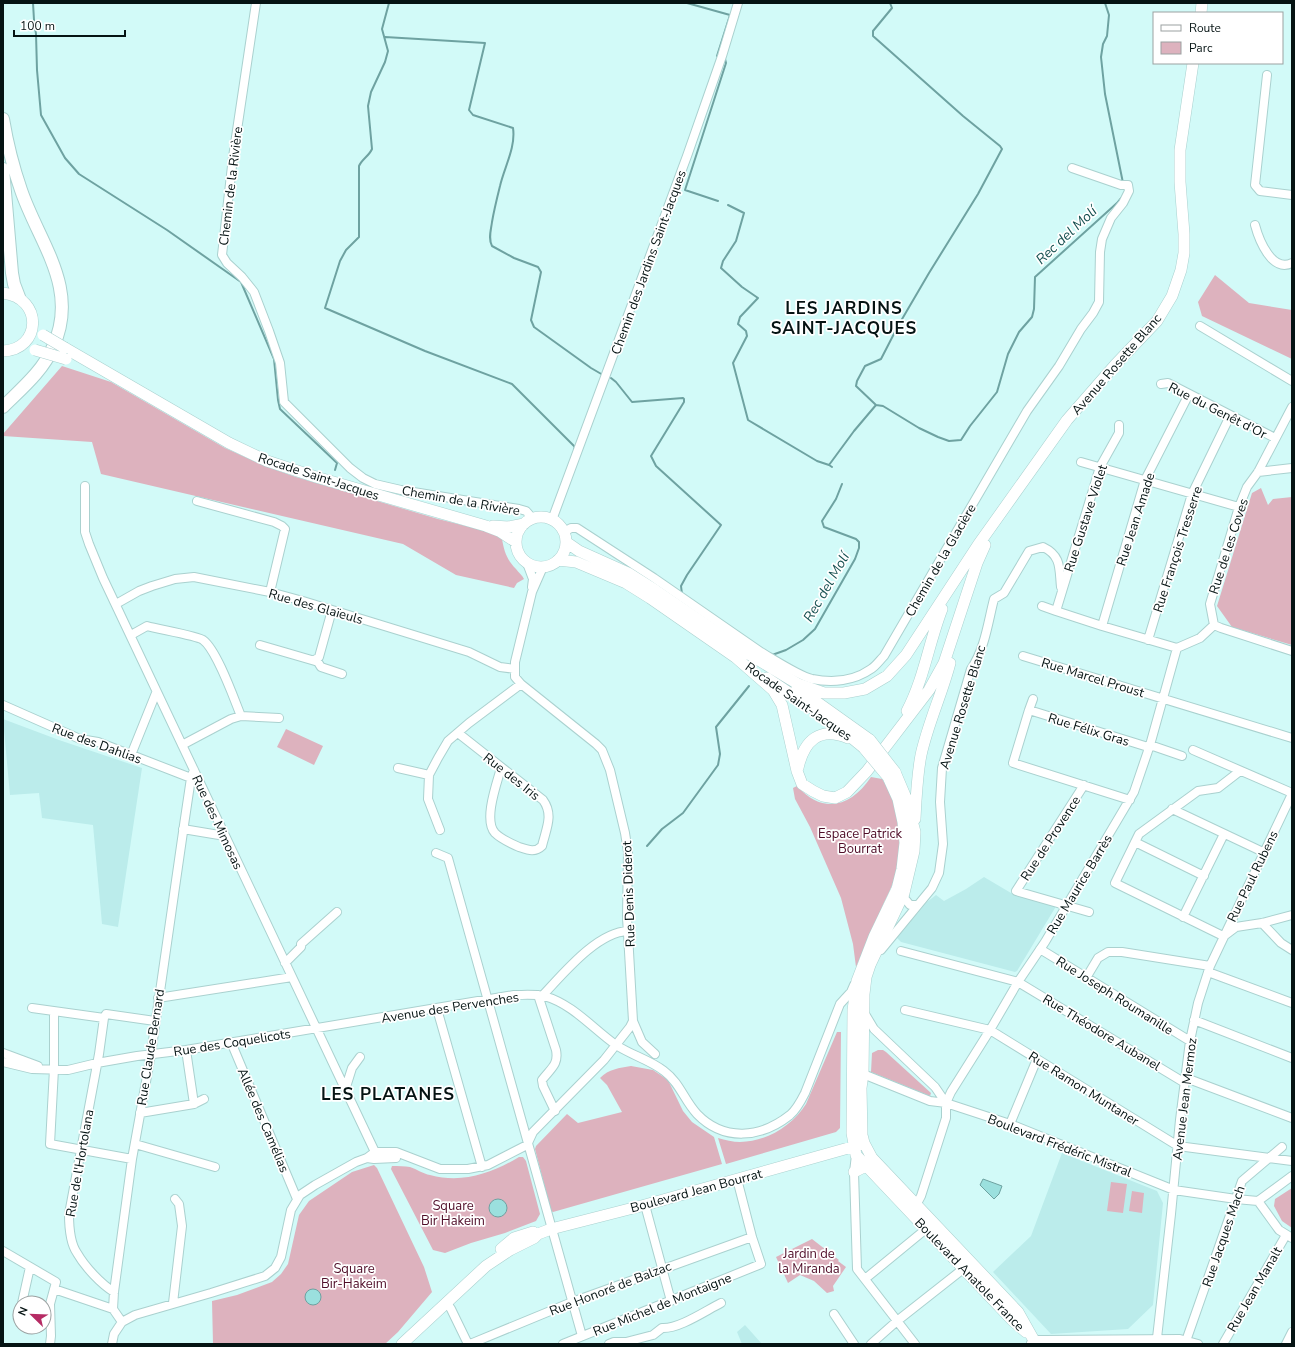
<svg xmlns="http://www.w3.org/2000/svg" width="1295" height="1347" font-family="'Nunito Sans',sans-serif">
  <style>
    .built { fill: #bbeceb }
    .green { fill: #ddb2be }
    .water { fill: #9be0de; stroke: #6ea2a1 }
    .lines { fill: none; stroke-linecap: round; stroke-linejoin: round }
    .stream { stroke: #6ea2a1; stroke-width: 2 }
    .minor-casing { stroke: #aad1cf; stroke-width: 10 }
    .major-casing { stroke: #aad1cf; stroke-width: 12 }
    .highway-casing { stroke: #aad1cf; stroke-width: 14 }
    .minor { stroke: #fff; stroke-width: 8 }
    .major { stroke: #fff; stroke-width: 11 }
    .highway { stroke: #fff; stroke-width: 12 }
    .major-bridge-casing { stroke: #aad1cf; stroke-width: 12; stroke-linecap: butt }
    .major-bridge { stroke: #fff; stroke-width: 11 }
    .labels { text-anchor: middle; stroke-width: 3.5; stroke-linejoin: round; paint-order: stroke }
    .street-label { font-size: 13px; fill: #051313; stroke: #fff }
    .park-label { font-size: 13px; fill: #4f0d28; stroke: #fff }
    .water-label { font-size: 14px; font-style: italic; fill: #165151; stroke: #fff }
    .district-label { font-size: 17px; font-weight: bold; letter-spacing: 1px; fill: #051313; stroke: #fff }
  </style>
  <rect width="100%" height="100%" fill="#d2faf8"/>
  <!-- built -->
  <path class="built" d="M3 719 59 740 142 768 118 927 102 924 93 825 42 818 39 793 10 795Z
    M984 877 1011 893 1055 906V908L1017 971 1015 972 901 942 897 938 927 902 936 895 944 901 966 889Z
    M1062 1153 1157 1191 1163 1203 1153 1305 1128 1329 1051 1334 993 1272 1031 1236Z
    M745 1325 762 1344H742L737 1332Z"/>
  <!-- green -->
  <path class="green" d="M1215 275 1249 303 1292 310V359L1202 316 1198 302Z
    M62 366 111 382 225 448 265 466 296 477 438 519 494 533 502 539C504 551 507 560 516 569 519 573 522 575 524 579L517 583 514 588 456 575 403 544 101 474 92 442 3 436V434Z
    M1261 488 1268 505 1273 499 1292 497V645L1232 627 1217 606 1252 493Z
    M286 729 323 746 314 765 277 747Z
    M871 777 882 779C901 805 905 847 895 877 892 887 887 896 883 905 874 926 865 947 856 967L853 944 841 898 810 827 795 799 793 788 797 786C823 815 851 807 871 777Z
    M837 1032H841L840 1128 836 1132 726 1164 718 1138C725 1140 733 1142 740 1142 766 1142 792 1126 806 1104Z
    M878 1050H883L886 1052 931 1093 930 1096 871 1072 872 1053Z
    M631 1066 653 1070 668 1080 683 1111 692 1122 714 1137 722 1164 553 1212 551 1211 535 1149 536 1146 567 1114 578 1123 622 1112 607 1085 600 1078C609 1069 619 1068 631 1066Z
    M519 1157H523L526 1161 540 1214 536 1221 505 1233 471 1243 445 1253 433 1250 391 1169 392 1166C398 1166 405 1166 410 1167 417 1169 423 1174 430 1175 463 1184 492 1173 519 1157Z
    M374 1165 377 1168 424 1267 432 1292 398 1332 385 1344H213L212 1301 237 1295 272 1282 281 1274 288 1264 299 1215 309 1201 352 1172Z
    M1111 1182 1127 1184 1123 1213 1107 1211Z
    M1292 1188V1228L1282 1221 1274 1206 1275 1199Z
    M1132 1191 1144 1193 1142 1213 1129 1211Z
    M812 1239 839 1260 838 1261 846 1267 833 1286 834 1291 827 1293 814 1281 800 1275 788 1283 776 1257Z"/>
  <!-- water -->
  <path class="water" d="M983 1179 1002 1186 999 1194 994 1199 980 1185Z
    M489 1208a9 9 0 1 1 18 0a9 9 0 1 1-18 0Z
    M305 1297a8 8 0 1 1 16 0a8 8 0 1 1-16 0Z"/>
  <g class="lines">
    <!-- stream -->
    <path class="stream" d="M33 3 34 20 36 34 37 70 41 115 65 158 79 174 167 230 241 282 274 359 278 400 280 409 337 463 335 470
      M389 3 382 29 388 51 385 62 371 92 368 106 372 149C369 156 362 159 359 166V237L346 250 340 261 325 308 425 351 512 384 575 447 574 449
      M687 3 730 15 717 56
      M1105 3 1109 15 1107 36 1103 44 1101 57 1105 94 1123 183
      M385 37 485 43 469 110 473 115 513 128C516 147 504 168 500 186 497 198 494 210 492 222 491 230 488 239 492 246L514 258 538 267 541 272 531 320 534 327 591 368 603 375
      M718 201 685 190 726 63 725 59
      M728 205 744 213 736 241 723 261 721 268 742 287 758 298 740 317 738 324 746 331 747 336 733 363 748 420 817 461 829 465
      M611 378 616 382 632 402 683 398 684 399V402L651 456 656 466 721 525 687 575 681 586 682 594
      M876 405 856 386 857 381 865 366 881 359 898 326 929 273 978 194 1002 149 1000 146 963 116 873 36V31L892 8 890 3
      M832 467 829 465 854 431 876 405 883 406 919 428 938 437 949 441 961 440 970 426 997 392 1008 354 1019 332 1032 317 1034 309 1035 277 1117 203 1121 198
      M772 655 786 650 803 640 815 629 855 559 859 548V542L856 539 824 527 822 521 836 499 842 484
      M647 846 662 829 683 813 718 765 720 754 716 727 749 686"/>
    <!-- minor casing -->
    <g class="minor-casing">
      <path id="minor" d="M256 3 233 157 222 255 227 263 242 277 254 292 269 331 280 363 284 402 350 468 363 478 375 484 401 490 519 509 526 511 533 519
        M1267 75 1255 185 1260 191 1292 195
        M1255 225C1259 240 1272 273 1292 263
        M1200 326 1292 381
        M1161 384 1168 383 1275 438
        M1119 425V433L1100 467 1056 611 1102 626 1177 648 1200 638 1214 625 1221 628 1292 651
        M1081 462 1239 507
        M1258 472 1292 468
        M85 486V532L89 544 103 578 375 1152
        M197 501 274 522 282 526 285 529 270 592
        M552 520 687 156 722 56 738 3
        M564 532 571 528H577L654 578 761 652C773 659 799 676 812 679 832 683 854 681 871 669 876 666 880 660 884 656L1027 411 1059 366 1081 329 1093 313 1099 302 1100 252 1102 239 1111 218 1123 203 1129 191 1128 185H1121L1072 168
        M527 563 533 579 532 587
        M116 604 139 591 152 586 175 579 194 577 270 592 303 601 469 652 500 667 515 669
        M1042 606 1056 611
        M1214 625 1210 604 1239 507 1247 487 1258 472 1292 407
        M1102 626 1145 480 1189 394
        M131 635 147 626C157 629 198 636 203 640 217 650 234 699 241 716
        M1148 640 1192 494 1230 416
        M260 645 315 661 319 657 332 610
        M1023 656 1292 738
        M316 659 321 667 342 674
        M3 705 80 739 98 742 191 778
        M1029 710 1033 699
        M458 733 543 800C554 815 546 829 542 846 535 853 528 850 519 847 512 844 501 839 495 833 483 820 497 783 501 768
        M182 745 231 719 241 716 279 718
        M1150 745 1182 756
        M1193 750 1292 793
        M131 755 156 693
        M398 768 429 775
        M1084 785 1016 891 1089 912
        M1130 800 1013 763 1029 710 1148 747
        M1172 809 1263 852
        M183 829 225 836
        M440 830 428 799 429 775 438 758 448 741 469 723 521 684
        M1135 842 1204 876
        M436 853 448 858 582 1336
        M918 905 932 888 939 873 943 844 940 802 942 768 971 669C985 649 988 622 994 599L1004 593 1029 551 1043 547C1062 556 1059 569 1061 587
        M1183 917 1224 834
        M1262 923 1281 943 1292 950
        M1223 936 1115 883 1139 834 1198 791 1218 788 1240 771
        M1224 936 1236 927 1262 923 1292 915
        M1040 949 1190 1041
        M881 950 918 905H910L905 899 904 893
        M901 951 1018 982 1185 1083
        M285 963 301 947V944L337 912
        M1208 972 1292 1003
        M1086 978 1098 958 1108 952H1122L1210 966
        M538 995 556 1050C559 1065 550 1069 542 1080L543 1086 555 1111
        M543 995C563 974 597 932 628 931
        M158 998 292 977
        M32 1008 104 1018 106 1014 155 1021
        M437 1009 482 1167
        M905 1010 990 1030 1178 1146 1292 1161
        M54 1011V1069L50 1144 132 1159
        M865 1014 874 1029 935 1087 946 1103
        M104 1018 99 1054 69 1214C69 1226 70 1243 77 1253 85 1267 101 1284 114 1292
        M1194 1020 1292 1058
        M633 1021 642 1042 655 1054
        M231 1042 297 1199
        M186 1050 194 1104
        M3 1053 38 1066
        M3 1062 32 1069 68 1070 97 1063 137 1056 186 1050 514 995C524 995 535 994 544 996 573 1004 593 1029 616 1045 631 1055 650 1060 664 1071 680 1083 684 1100 697 1114 724 1142 761 1138 790 1115 796 1110 801 1101 805 1093L840 1004 851 992 854 985
        M863 1074 930 1101 946 1103 1010 1124 1174 1190 1236 1199 1258 1201 1279 1230 1292 1238
        M1186 1078 1292 1118
        M346 1087 352 1068 360 1057
        M140 1113 194 1104 204 1099
        M1010 1124 1037 1059
        M135 1144 215 1167
        M856 1155 854 1172 857 1269 915 1344
        M367 1158 374 1159 396 1158
        M1258 1201 1292 1176
        M645 1205 671 1301
        M914 1209 921 1196 946 1118V1103L951 1092 990 1030 1018 982 1045 942 1134 792 1150 745 1177 648
        M3 1251 56 1282 50 1304 51 1336 50 1344
        M865 1279 926 1229
        M54 1289 113 1309
        M22 1303 30 1267
        M173 1303 182 1226 179 1204 175 1199
        M447 1303 451 1309 468 1344
        M834 1314 854 1344
        M122 1322 113 1309 114 1292 132 1159 151 1054 184 825 191 778 194 770
        M1157 1338 1171 1214 1180 1120 1190 1041 1198 1003 1210 966 1292 794
        M1186 1341 1242 1181 1282 1147
        M1031 1343 1034 1340H1045L1180 1339 1198 1344
        M112 1344 114 1334 122 1322 135 1315 211 1293 265 1276 275 1268 281 1257 291 1210 300 1195 315 1185 356 1162 367 1158 375 1152H396L440 1169H468L488 1165 527 1145 533 1132 604 1060 630 1027 633 1021 627 917 628 852 625 833 610 770 602 750 596 744 521 684 515 677V662L532 592 543 567
        M470 1344 572 1302 752 1237
        M563 1344 761 1264 752 1237 737 1179
        M609 1344 614 1342H626L653 1335 662 1328C679 1329 705 1311 721 1303
        M871 1344 897 1321 963 1269
        M1223 1344 1286 1235
        M1286 1344 1292 1332"/>
    </g>
    <!-- major casing -->
    <g class="major-casing">
      <path id="major" d="M1201 13 1202 3
        M3 293C44 298 41 350 3 351
        M65 348 229 443 267 461 316 477 486 526 499 531 516 542
        M516 542a25 25 0 1 1 50 0a25 25 0 1 1-50 0Z
        M493 526 508 527 524 524
        M566 542 579 551 628 573 655 590 752 656
        M558 560 576 562 626 583 650 598 738 659
        M747 653 798 684 824 693H844L865 689 887 676 906 655 978 545 1067 420 1115 365 1157 321 1172 296 1181 270 1184 253V234L1180 182V150L1193 63
        M733 655 773 690 782 705 797 771 802 784 813 791 823 796 835 798 847 792 867 771 929 690 944 663 977 563 985 545
        M767 678 831 721 863 747
        M797 688 870 740
        M907 711C924 679 929 642 942 609
        M798 768C804 741 819 726 848 738
        M895 772 906 798 915 832 914 851 904 893 870 965 866 977 864 994 863 1074 861 1088 862 1135 864 1143 872 1158 1018 1312 1036 1344
        M888 777 898 799 903 822 905 843 902 869 897 889 874 937 857 981 853 1010 852 1133 856 1155 1012 1320 1026 1332
        M915 819C916 798 917 776 921 755 928 723 942 694 950 663
        M854 1172 866 1166H872
        M501 1249 514 1238 533 1232
        M402 1344 486 1266 510 1250 534 1238 538 1234 551 1229 645 1205 859 1145"/>
    </g>
    <!-- highway casing -->
    <g class="highway-casing">
      <path id="highway" d="M3 119C7 143 13 167 21 190 39 243 80 288 53 347 43 371 21 389 3 407
        M3 169 12 273 14 284 19 297"/>
    </g>
    <!-- minor -->
    <use href="#minor" class="minor"/>
    <!-- major -->
    <use href="#major" class="major"/>
    <!-- highway -->
    <use href="#highway" class="highway"/>
    <!-- major-bridge casing -->
    <g class="major-bridge-casing">
      <path id="major-bridge" d="M43 335 65 348
        M35 350 66 359
        M870 740 895 772
        M863 747 888 777"/>
    </g>
    <!-- major-bridge -->
    <use href="#major-bridge" class="major-bridge"/>
  </g>
  <g class="labels">
    <!-- street labels -->
    <g class="street-label">
      <text transform="translate(230 186) rotate(-83)" y="5">Chemin de la Rivière</text>
      <text transform="translate(648 262) rotate(-70)" y="5">Chemin des Jardins Saint-Jacques</text>
      <text transform="translate(1116 364) rotate(-49)" y="5">Avenue Rosette Blanc</text>
      <text transform="translate(1218 410) rotate(27)" y="5">Rue du Genêt d'Or</text>
      <text transform="translate(319 476) rotate(18)" y="5">Rocade Saint-Jacques</text>
      <text transform="translate(461 500) rotate(10)" y="5">Chemin de la Rivière</text>
      <text transform="translate(1085 518) rotate(-72)" y="5">Rue Gustave Violet</text>
      <text transform="translate(1135 519) rotate(-72)" y="5">Rue Jean Amade</text>
      <text transform="translate(1228 546) rotate(-72)" y="5">Rue de les Coves</text>
      <text transform="translate(1177 549) rotate(-72)" y="5">Rue François Tresserre</text>
      <text transform="translate(940 560) rotate(-60)" y="5">Chemin de la Glacière</text>
      <text transform="translate(316 606) rotate(16)" y="5">Rue des Glaïeuls</text>
      <text transform="translate(1093 677) rotate(17)" y="5">Rue Marcel Proust</text>
      <text transform="translate(799 701) rotate(35)" y="5">Rocade Saint-Jacques</text>
      <text transform="translate(962 707) rotate(-73)" y="5">Avenue Rosette Blanc</text>
      <text transform="translate(1089 729) rotate(17)" y="5">Rue Félix Gras</text>
      <text transform="translate(97 743) rotate(20)" y="5">Rue des Dahlias</text>
      <text transform="translate(512 776) rotate(38)" y="5">Rue des Iris</text>
      <text transform="translate(218 822) rotate(65)" y="5">Rue des Mimosas</text>
      <text transform="translate(1050 838) rotate(-57)" y="5">Rue de Provence</text>
      <text transform="translate(1252 876) rotate(-64)" y="5">Rue Paul Rubens</text>
      <text transform="translate(1079 884) rotate(-59)" y="5">Rue Maurice Barrès</text>
      <text transform="translate(628 894) rotate(-92)" y="5">Rue Denis Diderot</text>
      <text transform="translate(1115 995) rotate(32)" y="5">Rue Joseph Roumanille</text>
      <text transform="translate(450 1007) rotate(-9)" y="5">Avenue des Pervenches</text>
      <text transform="translate(1102 1032) rotate(31)" y="5">Rue Théodore Aubanel</text>
      <text transform="translate(232 1042) rotate(-9)" y="5">Rue des Coquelicots</text>
      <text transform="translate(150 1047) rotate(-81)" y="5">Rue Claude Bernard</text>
      <text transform="translate(1084 1088) rotate(32)" y="5">Rue Ramon Muntaner</text>
      <text transform="translate(1184 1099) rotate(-83)" y="5">Avenue Jean Mermoz</text>
      <text transform="translate(264 1120) rotate(67)" y="5">Allée des Camélias</text>
      <text transform="translate(1060 1145) rotate(21)" y="5">Boulevard Frédéric Mistral</text>
      <text transform="translate(79 1163) rotate(-80)" y="5">Rue de l'Hortolana</text>
      <text transform="translate(696 1190) rotate(-15)" y="5">Boulevard Jean Bourrat</text>
      <text transform="translate(1223 1236) rotate(-71)" y="5">Rue Jacques Mach</text>
      <text transform="translate(970 1274) rotate(46)" y="5">Boulevard Anatole France</text>
      <text transform="translate(610 1288) rotate(-21)" y="5">Rue Honoré de Balzac</text>
      <text transform="translate(1254 1289) rotate(-60)" y="5">Rue Jean Manalt</text>
      <text transform="translate(662 1304) rotate(-22)" y="5">Rue Michel de Montaigne</text>
    </g>
    <!-- park labels -->
    <g class="park-label">
      <text x="860" y="838">Espace Patrick<tspan x="860" dy="15">Bourrat</tspan></text>
      <text x="453" y="1210">Square<tspan x="453" dy="15">Bir Hakeim</tspan></text>
      <text x="809" y="1258">Jardin de<tspan x="809" dy="15">la Miranda</tspan></text>
      <text x="354" y="1273">Square<tspan x="354" dy="15">Bir-Hakeim</tspan></text>
    </g>
    <!-- water labels -->
    <g class="water-label">
      <text transform="translate(1066 235) rotate(-43)" y="5">Rec del Molí</text>
      <text transform="translate(826 587) rotate(-60)" y="5">Rec del Molí</text>
    </g>
    <!-- district labels -->
    <g class="district-label">
      <text x="844" y="314">LES JARDINS<tspan x="844" dy="20">SAINT-JACQUES</tspan></text>
      <text x="388" y="1100">LES PLATANES</text>
    </g>
  </g>
  <!-- border -->
  <rect width="1295" height="1347" fill="none" stroke="#051313" stroke-width="8"/>
  <!-- legend -->
  <rect x="1153" y="12" width="130" height="52" fill="#ffffff" stroke="#9ba1a1"/>
  <rect x="1161" y="25" width="20" height="6" fill="#ffffff" stroke="#9ba1a1"/>
  <text x="1189" y="32" font-size="12" fill="#051313">Route</text>
  <rect x="1161" y="42" width="20" height="12" fill="#ddb2be" stroke="#9ba1a1"/>
  <text x="1189" y="52" font-size="12" fill="#051313">Parc</text>
  <!-- north arrow -->
  <g transform="translate(32 1315) rotate(293)"><circle r="19" fill="#ffffff" stroke="#9ba1a1"/>
  <path d="M0-3L7 15L0 10L-7 15Z" fill="#b62b64"/>
  <text y="-6" font-size="11" font-weight="bold" text-anchor="middle" fill="#051313">N</text>
  </g>
  <!-- scale -->
  <path d="M14 30v6h111v-6" fill="none" stroke="#051313" stroke-width="2"/>
  <text x="20" y="30" font-size="12" fill="#051313" stroke="#ffffff" stroke-width="3" paint-order="stroke">100 m</text>
</svg>
